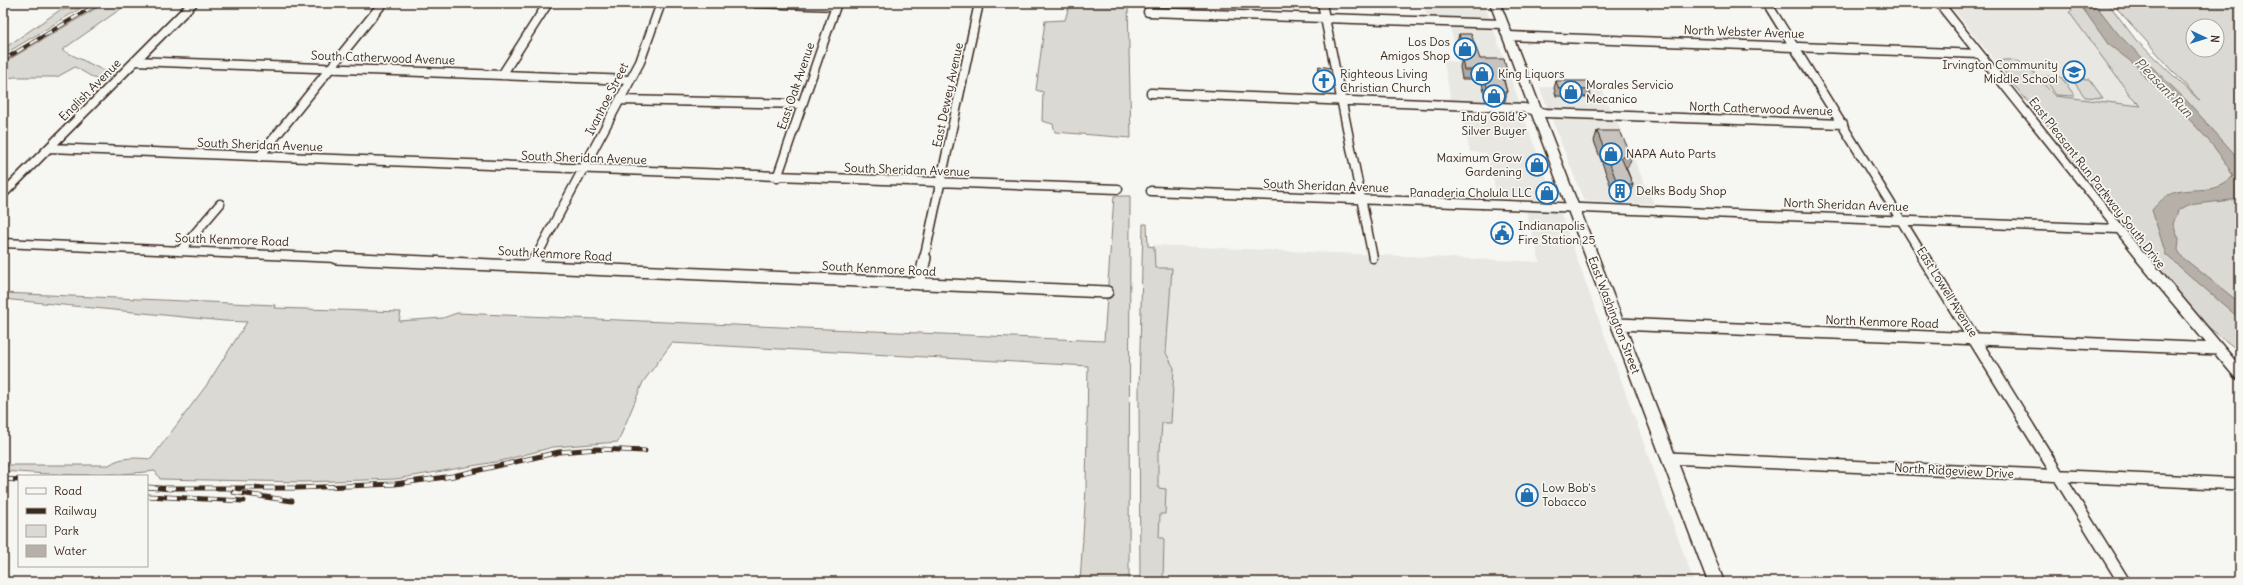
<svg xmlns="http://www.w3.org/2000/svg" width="2243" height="585" font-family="Delius,sans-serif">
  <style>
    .built { fill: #e8e7e2 }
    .green { fill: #dad9d3; stroke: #8a8278; fill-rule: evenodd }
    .water { fill: #b6b0a9; stroke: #857a71 }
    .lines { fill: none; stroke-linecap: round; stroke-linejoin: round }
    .minor-far1-casing { stroke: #3b2a1e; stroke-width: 11 }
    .minor-casing { stroke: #3b2a1e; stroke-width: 14 }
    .major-casing { stroke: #3b2a1e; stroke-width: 3 }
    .minor-far1 { stroke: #f6f6f2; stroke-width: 8 }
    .minor { stroke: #f6f6f2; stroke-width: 11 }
    .major { fill: #f6f6f2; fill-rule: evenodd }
    .rail-far1-casing { stroke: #3b2a1e; stroke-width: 4 }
    .rail-casing { stroke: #3b2a1e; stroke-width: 5 }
    .rail-far1 { stroke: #f6f6f2; stroke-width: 2.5; stroke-dasharray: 8; stroke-linecap: butt }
    .rail { stroke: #f6f6f2; stroke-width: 3.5; stroke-dasharray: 10; stroke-linecap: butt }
    .wall { fill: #aca8a3; stroke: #3b2a1e }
    .building { fill: #c8c3be; stroke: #3b2a1e }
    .labels { text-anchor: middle; stroke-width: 3.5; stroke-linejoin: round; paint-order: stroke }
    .street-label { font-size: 12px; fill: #3b2a1e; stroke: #f6f6f2 }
    .poi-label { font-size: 12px; fill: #3b2a1e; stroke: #f6f6f2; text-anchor: start }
    .water-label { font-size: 13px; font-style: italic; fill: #605248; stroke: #f6f6f2 }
  </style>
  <rect width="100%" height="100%" fill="#f6f6f2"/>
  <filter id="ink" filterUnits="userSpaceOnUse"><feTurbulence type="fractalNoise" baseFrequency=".025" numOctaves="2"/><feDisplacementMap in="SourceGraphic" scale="8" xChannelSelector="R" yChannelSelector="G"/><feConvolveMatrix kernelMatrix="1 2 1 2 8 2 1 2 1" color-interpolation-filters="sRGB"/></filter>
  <g filter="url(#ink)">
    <!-- built -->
    <path class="built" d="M1424 3H1484L1490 19 1427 17Z
      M1948 3H2081L2171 98 2061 142Z
      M1450 26 1493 28 1520 104 1451 101 1444 61 1459 62Z
      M1539 87 1602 89 1612 111 1548 109Z
      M1460 108 1521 110 1555 200 1498 198 1486 153 1470 152Z
      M1551 117 1616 120 1654 204 1584 201Z
      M1526 211 1560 212 1694 582H1163L1164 539 1159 538 1160 514H1165V489L1158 488V451H1160L1162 423H1171L1174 368 1166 353 1172 268H1155L1154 245 1540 262Z"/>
    <!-- green -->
    <path class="green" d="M105 3H129L62 50 113 75 101 82 75 67 57 77H14L3 80V63Z
      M1070 3H1128L1131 138 1055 132 1053 124 1042 121 1043 92 1036 90 1045 21 1065 20Z
      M2069 3H2081L2121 40 2093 3H2108L2136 40 2200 101 2112 3H2240V304L2173 258 2240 316V352L2202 322 2107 209 2109 206H2113L2094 190 2059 147 2061 141 2008 78 1999 61C2027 54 2038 80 2055 96L2141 106 2130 95 2069 12 2072 11ZM2193 26H2217V50H2193Z
      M81 8 3 55V49L60 10Z
      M2043 76 2061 77 2075 96 2056 95Z
      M2071 78 2089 79 2103 98 2085 97Z
      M1114 196H1130L1129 582H1080L1086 489 1088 366 672 343 643 382 618 442 553 447 501 461 396 479 302 482 160 479 155 471C105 477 53 475 3 471V465H109C121 456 137 458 151 459L206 386 247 322 224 321 3 299V293L275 305 274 308 401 312 399 321 443 318 457 313 1104 341Z
      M1143 224H1147L1148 246 1154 247 1155 268H1172L1166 353 1174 368 1171 423H1162L1160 451H1158V488L1166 489 1165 514H1160L1159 538H1164L1163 582H1140L1139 392Z"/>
    <!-- water -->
    <path class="water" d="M2079 3H2094L2119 35 2187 101 2240 160V199L2188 205 2178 211 2173 224 2179 239 2178 250 2182 257 2240 303V319L2166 255 2152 210C2158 203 2168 193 2177 192 2199 187 2215 195 2233 176 2212 136 2173 105 2142 74L2138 67 2108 44Z"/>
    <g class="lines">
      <!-- minor-far1 casing -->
      <g class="minor-far1-casing">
        <path id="minor-far1" d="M755 3 836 6
          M1322 3 1373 258
          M1767 3 1925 259
          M1939 3 2143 259
          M1148 12 1503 24
          M1508 36 1979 54
          M135 61 630 80
          M502 75 548 3
          M1151 93 1524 108 1546 113 1843 124
          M620 100 802 104
          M49 148 1118 189
          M259 157 383 3
          M777 178 837 3
          M1151 191 2118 229
          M3 194 193 3
          M3 243 358 259
          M180 251 220 204
          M535 259 640 62 661 3
          M924 259 979 3"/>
      </g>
      <!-- minor casing -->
      <g class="minor-casing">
        <path id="minor" d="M336 258 1107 292
          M1924 258 2124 582
          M2142 258 2240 375
          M531 266 536 258
          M919 284 925 258
          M1618 324 2218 349
          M1668 458 2240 484"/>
      </g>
      <!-- major casing -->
      <g class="major-casing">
        <path id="major" d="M1490 3H1500L1724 582H1708Z"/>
      </g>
      <!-- minor-far1 -->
      <use href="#minor-far1" class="minor-far1"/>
      <!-- minor -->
      <use href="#minor" class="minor"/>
      <!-- major -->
      <use href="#major" class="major"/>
      <!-- rail-far1 casing -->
      <g class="rail-far1-casing">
        <path id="rail-far1" d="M3 60 99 3"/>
      </g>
      <!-- rail casing -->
      <g class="rail-casing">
        <path id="rail" d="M3 479 19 480
          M147 487 171 489
          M165 488H297L395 484 453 476 559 452 597 449 645 451
          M233 492 292 501
          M147 496 244 501"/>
      </g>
      <!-- rail-far1 -->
      <use href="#rail-far1" class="rail-far1"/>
      <!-- rail -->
      <use href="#rail" class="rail"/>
    </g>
    <!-- wall -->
    <path class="wall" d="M1459 34 1480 59 1507 71 1504 80 1507 92 1505 101 1486 100 1481 79H1462L1460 67 1462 58 1457 43Z
      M1319 66 1333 80 1331 87H1318V73Z
      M1556 81 1591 90 1589 97 1556 96 1554 88Z
      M1597 131 1632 157 1628 167H1626L1633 185 1629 195H1614L1594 141Z"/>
    <!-- building -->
    <path class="building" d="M1459 34H1471L1480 59H1504L1507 71H1501L1507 92 1488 91 1483 70H1464L1462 58H1467Z
      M1319 66 1331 68 1333 80H1319Z
      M1556 81H1588L1591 90 1559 89Z
      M1597 131H1620L1632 157H1621L1633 185H1618Z"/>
  </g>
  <!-- icons -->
  <defs>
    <g id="shop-ring" transform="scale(1.15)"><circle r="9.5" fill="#f6f6f2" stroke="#1f6fb2" stroke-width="1.5"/><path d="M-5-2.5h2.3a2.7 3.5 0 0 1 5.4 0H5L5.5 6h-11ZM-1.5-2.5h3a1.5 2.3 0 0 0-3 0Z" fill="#1f6fb2"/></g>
    <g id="school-ring" transform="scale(1.15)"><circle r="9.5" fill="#f6f6f2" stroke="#1f6fb2" stroke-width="1.5"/><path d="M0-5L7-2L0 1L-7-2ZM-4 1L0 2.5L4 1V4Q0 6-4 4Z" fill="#1f6fb2"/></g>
    <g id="church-ring" transform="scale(1.15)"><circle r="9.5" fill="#f6f6f2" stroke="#1f6fb2" stroke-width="1.5"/><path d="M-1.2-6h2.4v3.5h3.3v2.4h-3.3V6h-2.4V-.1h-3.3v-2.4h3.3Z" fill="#1f6fb2"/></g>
    <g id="building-ring" transform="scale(1.15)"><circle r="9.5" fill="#f6f6f2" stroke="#1f6fb2" stroke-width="1.5"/><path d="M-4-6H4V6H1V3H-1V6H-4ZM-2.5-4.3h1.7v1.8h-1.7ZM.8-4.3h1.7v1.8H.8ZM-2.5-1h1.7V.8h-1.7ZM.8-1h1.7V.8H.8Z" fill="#1f6fb2"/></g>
    <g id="civic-ring" transform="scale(1.15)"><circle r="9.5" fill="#f6f6f2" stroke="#1f6fb2" stroke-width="1.5"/><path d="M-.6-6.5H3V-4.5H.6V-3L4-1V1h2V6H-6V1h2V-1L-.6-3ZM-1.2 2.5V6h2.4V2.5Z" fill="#1f6fb2"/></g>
  </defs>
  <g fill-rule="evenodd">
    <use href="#shop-ring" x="1465" y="49"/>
    <use href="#school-ring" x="2074" y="72"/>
    <use href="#shop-ring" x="1482" y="74"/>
    <use href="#church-ring" x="1324" y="81"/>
    <use href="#shop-ring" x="1571" y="92"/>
    <use href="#shop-ring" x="1494" y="96"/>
    <use href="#shop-ring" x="1611" y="154"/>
    <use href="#shop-ring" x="1537" y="165"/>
    <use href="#building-ring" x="1620" y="191"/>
    <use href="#shop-ring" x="1547" y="193"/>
    <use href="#civic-ring" x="1502" y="233"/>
    <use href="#shop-ring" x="1527" y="495"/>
  </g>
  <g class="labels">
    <!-- street labels -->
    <g class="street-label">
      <text transform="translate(1744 32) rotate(2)" y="4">North Webster Avenue</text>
      <text transform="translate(383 58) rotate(2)" y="4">South Catherwood Avenue</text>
      <text transform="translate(796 86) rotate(-71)" y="4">East Oak Avenue</text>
      <text transform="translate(90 90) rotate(-45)" y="4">English Avenue</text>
      <text transform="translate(948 95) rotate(-78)" y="4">East Dewey Avenue</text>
      <text transform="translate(607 99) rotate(-63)" y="4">Ivanhoe Street</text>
      <text transform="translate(1761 109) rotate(2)" y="4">North Catherwood Avenue</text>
      <text transform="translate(260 145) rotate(2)" y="4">South Sheridan Avenue</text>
      <text transform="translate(584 158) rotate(2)" y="4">South Sheridan Avenue</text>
      <text transform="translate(907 170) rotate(2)" y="4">South Sheridan Avenue</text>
      <text transform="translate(2097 183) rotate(52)" y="4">East Pleasant Run Parkway South Drive</text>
      <text transform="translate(1326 186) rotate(2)" y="4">South Sheridan Avenue</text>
      <text transform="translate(1846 205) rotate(2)" y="4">North Sheridan Avenue</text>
      <text transform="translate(232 240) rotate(2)" y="4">South Kenmore Road</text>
      <text transform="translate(555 254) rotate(3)" y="4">South Kenmore Road</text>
      <text transform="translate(879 269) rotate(3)" y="4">South Kenmore Road</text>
      <text transform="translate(1947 292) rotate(58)" y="4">East Lowell Avenue</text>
      <text transform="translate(1614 315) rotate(69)" y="4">East Washington Street</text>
      <text transform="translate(1882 322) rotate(2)" y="4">North Kenmore Road</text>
      <text transform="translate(1954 471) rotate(3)" y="4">North Ridgeview Drive</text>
    </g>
    <!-- poi labels -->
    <g class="poi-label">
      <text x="1450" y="46" text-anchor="end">Los Dos<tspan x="1450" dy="14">Amigos Shop</tspan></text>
      <text x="2058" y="69" text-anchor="end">Irvington Community<tspan x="2058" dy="14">Middle School</tspan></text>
      <text x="1340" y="78">Righteous Living<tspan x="1340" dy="14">Christian Church</tspan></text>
      <text x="1498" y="78">King Liquors</text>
      <text x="1586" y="89">Morales Servicio<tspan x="1586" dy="14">Mecanico</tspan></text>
      <text x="1494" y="121" text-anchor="middle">Indy Gold &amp;<tspan x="1494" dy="14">Silver Buyer</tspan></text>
      <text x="1626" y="158">NAPA Auto Parts</text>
      <text x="1522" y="162" text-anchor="end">Maximum Grow<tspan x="1522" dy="14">Gardening</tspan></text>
      <text x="1636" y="195">Delks Body Shop</text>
      <text x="1532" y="197" text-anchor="end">Panaderia Cholula LLC</text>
      <text x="1518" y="230">Indianapolis<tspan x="1518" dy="14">Fire Station 25</tspan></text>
      <text x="1542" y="492">Low Bob's<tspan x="1542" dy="14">Tobacco</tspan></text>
    </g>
    <!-- water labels -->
    <g class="water-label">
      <text transform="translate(2164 87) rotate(46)" y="5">Pleasant Run</text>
    </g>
  </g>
  <!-- margin -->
  <rect width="2243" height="585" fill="none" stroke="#f6f6f2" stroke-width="16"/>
  <rect x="8" y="8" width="2227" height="569" fill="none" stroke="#3b2a1e" stroke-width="1.5" filter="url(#ink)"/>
  <!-- legend -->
  <rect x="18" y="475" width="130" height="92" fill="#f6f6f2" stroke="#aba49d"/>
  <rect x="26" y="488" width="20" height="6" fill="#f6f6f2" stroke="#aba49d"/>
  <text x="54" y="495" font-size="12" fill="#3b2a1e">Road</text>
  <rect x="26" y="508" width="20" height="6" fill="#3b2a1e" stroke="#aba49d"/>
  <text x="54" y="515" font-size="12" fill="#3b2a1e">Railway</text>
  <rect x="26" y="525" width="20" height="12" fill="#dad9d3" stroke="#aba49d"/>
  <text x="54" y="535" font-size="12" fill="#3b2a1e">Park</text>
  <rect x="26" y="545" width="20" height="12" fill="#b6b0a9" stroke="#aba49d"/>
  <text x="54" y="555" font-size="12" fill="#3b2a1e">Water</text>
  <!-- north arrow -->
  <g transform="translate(2205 38) rotate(94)"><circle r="19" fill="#f6f6f2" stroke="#aba49d"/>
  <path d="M0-3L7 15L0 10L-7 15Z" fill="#1f6fb2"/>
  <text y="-6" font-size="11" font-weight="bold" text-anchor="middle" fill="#3b2a1e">N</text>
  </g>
</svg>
